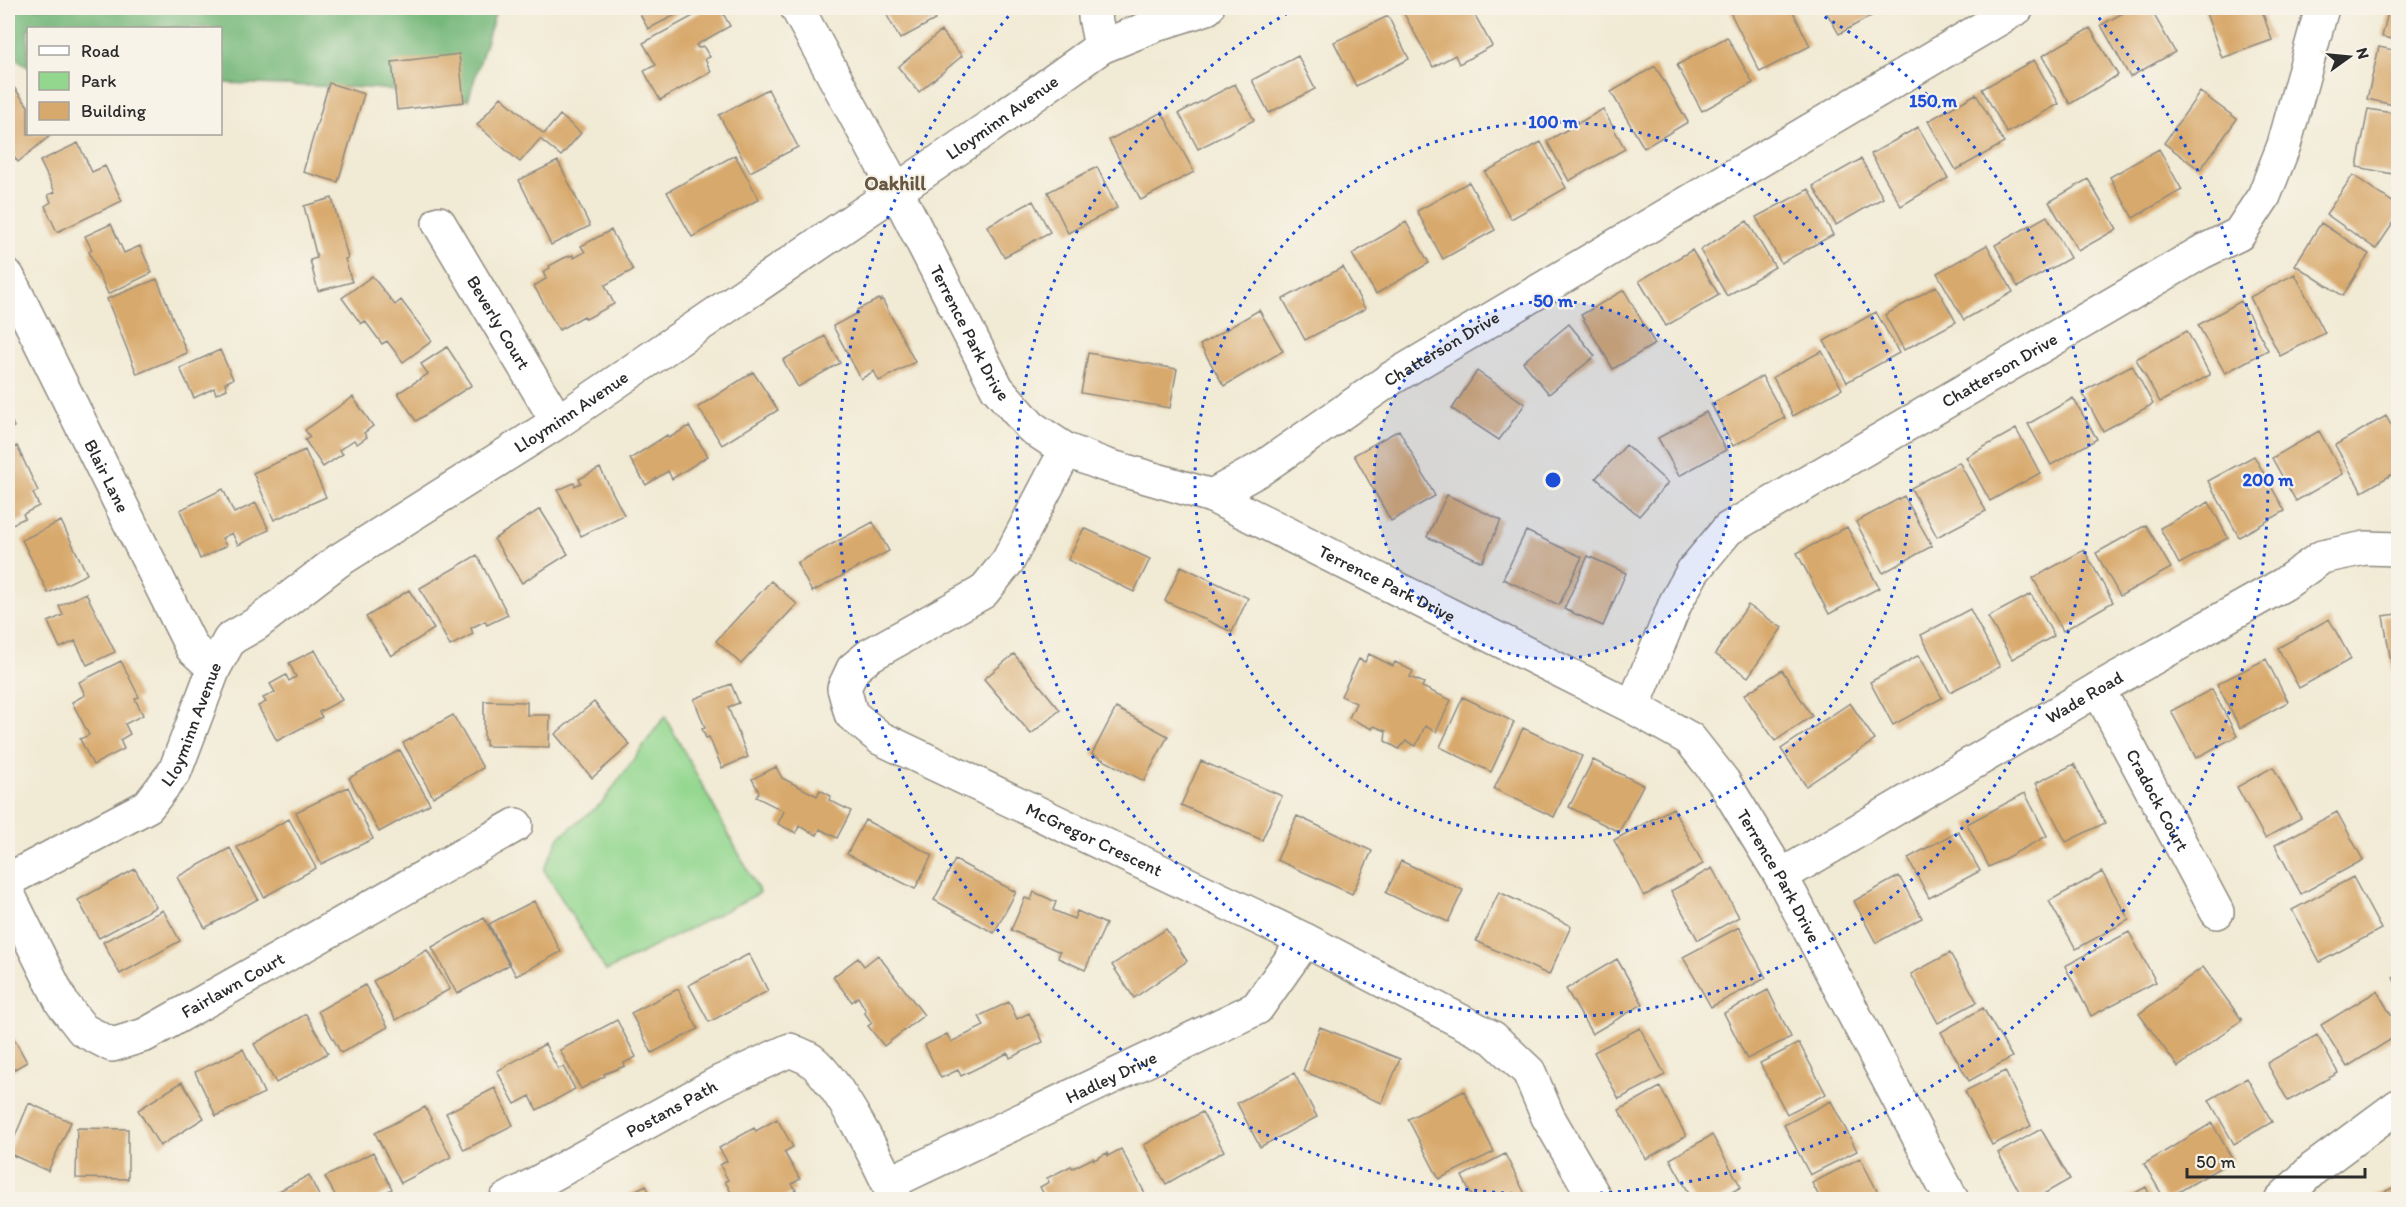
<svg xmlns="http://www.w3.org/2000/svg" width="2406" height="1207" font-family="Itim,sans-serif">
  <style>
    .green { fill: #93d78f; stroke: #5f815d; stroke-width: 1.5 }
    .forest { fill: #76b87a; stroke: #507252; stroke-width: 1.5 }
    .building { fill: #d8a96c }
    .lines { fill: none; stroke-linecap: round; stroke-linejoin: round }
    .minor-casing { stroke: #8e8a80; stroke-width: 36 }
    .minor { stroke: #fff; stroke-width: 33 }
    .ring { fill: none; stroke: #1d4ed8; stroke-width: 3; stroke-dasharray: 3 6 }
    .labels { text-anchor: middle; stroke-width: 4.5; stroke-linejoin: round; paint-order: stroke }
    .street-label { font-size: 18px; fill: #2b2b2b; stroke: #f7f3e8 }
    .neighbourhood-label { font-size: 20px; font-weight: bold; fill: #685742; stroke: #f7f3e8 }
    .centre { fill: #1d4ed8; stroke: #f7f3e8; stroke-width: 3 }
    .ring-label { font-size: 18px; text-anchor: middle; font-weight: bold; fill: #1d4ed8; stroke: #f7f3e8; stroke-width: 4.5; stroke-linejoin: round; paint-order: stroke }
  </style>
  <rect width="100%" height="100%" fill="#f7f3e8"/>
  <filter id="ink" filterUnits="userSpaceOnUse"><feTurbulence type="fractalNoise" baseFrequency=".0167" numOctaves="2"/><feDisplacementMap in="SourceGraphic" scale="12" xChannelSelector="R" yChannelSelector="G"/><feConvolveMatrix kernelMatrix="1 2 1 2 8 2 1 2 1" color-interpolation-filters="sRGB"/></filter>
  <filter id="wash" filterUnits="userSpaceOnUse"><feTurbulence type="fractalNoise" baseFrequency=".008" numOctaves="4" result="noise"/><feDisplacementMap in="SourceGraphic" scale="24" xChannelSelector="R" yChannelSelector="G"/><feGaussianBlur stdDeviation="1.35" result="paint"/><feColorMatrix in="noise" values="0 0 0 0 0 0 0 0 0 0 0 0 0 0 0 0 0 1.4 0 .05"/><feComposite in="paint" operator="in"/></filter>
  <g filter="url(#wash)">
    <rect width="100%" height="100%" fill="#f1ead4"/>
    <!-- green -->
    <path class="green" d="M665 716 760 893 606 971 544 870 559 837 602 803Z"/>
    <!-- forest -->
    <path class="forest" d="M8 8H497L468 100 373 88 221 83 220 28H28V67L8 54Z"/>
    <g id="blocks">
      <!-- building -->
      <path class="building" d="M637 8H689L648 29Z
        M708 8H720L730 26 696 45 698 48 703 46 710 57 705 59 711 72 660 100 644 71 656 65 643 43Z
        M886 8H928L935 20 900 39 884 10Z
        M1407 8H1471L1492 46 1459 64 1455 55 1433 67 1402 10Z
        M1734 8H1791L1810 46 1760 72 1729 10Z
        M1824 8H1878L1880 11 1839 34Z
        M2132 8H2150L2175 52 2130 77 2101 25Z
        M2212 8H2261L2272 40 2222 58 2205 10Z
        M2389 8H2398V40L2382 37Z
        M1388 16 1409 59 1356 86 1334 42Z
        M2090 28 2118 75 2070 104 2042 56Z
        M941 31 962 56 919 92 898 67Z
        M1727 37 1753 83 1702 111 1677 65Z
        M2379 47 2398 51V106L2367 99Z
        M459 54 464 102 397 110 392 62Z
        M1298 56 1315 89 1269 113 1252 80Z
        M2034 60 2059 104 2007 133 1982 89Z
        M1655 66 1688 122 1644 148 1611 92Z
        M329 83 364 94 338 182 303 172Z
        M1235 84 1254 120 1198 149 1179 113Z
        M12 85 28 106V134L51 135 18 162 8 149V88Z
        M768 89 798 147 750 172 719 115Z
        M2200 92 2237 119 2200 170 2164 143Z
        M1976 94 2004 143 1956 170 1928 121Z
        M501 97 544 134 560 115 581 133 561 156 540 139 520 162 477 125Z
        M1603 109 1625 149 1569 181 1547 141Z
        M2368 109 2398 114V175L2357 167Z
        M1162 112 1194 172 1141 200 1109 140Z
        M1918 127 1948 178 1901 206 1871 154Z
        M1541 142 1566 188 1511 219 1485 172Z
        M78 143 92 172 105 166 122 201 57 232 45 206 51 202 48 195 55 192 40 161Z
        M2159 149 2182 190 2133 218 2110 177Z
        M735 155 759 199 692 237 667 192Z
        M1861 159 1883 198 1836 225 1813 186Z
        M558 161 590 226 551 245 519 180Z
        M1097 167 1117 208 1068 233 1048 192Z
        M2353 175 2398 206V216L2376 249 2326 214Z
        M2088 179 2117 229 2078 251 2049 202Z
        M1469 182 1495 230 1443 259 1417 211Z
        M1809 189 1833 235 1781 263 1756 217Z
        M332 198 348 258 345 259 352 282 318 291 310 260 317 258 304 206Z
        M1033 201 1050 232 1004 257 987 226Z
        M2047 216 2070 258 2018 287 1995 245Z
        M1747 221 1775 267 1727 296 1700 250Z
        M1406 222 1429 263 1376 294 1352 254Z
        M2321 223 2369 254 2343 296 2295 265Z
        M111 224 124 253 140 246 152 273 108 294 89 252 92 250 85 236Z
        M611 230 633 270 605 285 614 304 586 319 584 316 559 330 534 286 546 279 543 272 550 268 549 266 564 258 573 255 574 258 585 252 581 246Z
        M1987 245 2013 292 1964 320 1937 273Z
        M1692 250 1719 295 1666 326 1639 281Z
        M1343 267 1365 309 1305 340 1283 299Z
        M2295 274 2325 333 2280 356 2250 297Z
        M372 276 395 305 401 300 432 341 403 362 387 341 382 344 365 321 361 324 342 298Z
        M157 279 187 353 137 374 107 299Z
        M1936 286 1956 322 1904 350 1885 315Z
        M1624 290 1655 344 1613 369 1581 315Z
        M879 299 880 301 882 299 915 362 879 381 874 371 861 379 833 326 858 313 857 310Z
        M2241 301 2268 350 2225 373 2198 325Z
        M1259 310 1283 351 1224 386 1200 345Z
        M1876 312 1899 353 1847 382 1824 341Z
        M1569 324 1595 356 1549 394 1523 362Z
        M2187 331 2210 375 2160 402 2136 359Z
        M825 336 840 363 798 387 783 360Z
        M447 347 472 385 416 421 398 393 428 374 421 364Z
        M220 350 233 379 225 383 227 389 216 394 214 388 194 398 180 368Z
        M1822 351 1842 389 1793 416 1773 377Z
        M1088 353 1177 369 1170 408 1081 393Z
        M2132 365 2153 404 2103 431 2082 392Z
        M1477 371 1525 404 1499 440 1452 409Z
        M753 372 778 410 722 445 698 407Z
        M1762 376 1785 418 1733 446 1711 404Z
        M353 397 373 426 364 433 367 437 357 444 354 440 339 450 343 454 323 467 305 440 310 437 305 430Z
        M2073 398 2097 439 2051 465 2028 424Z
        M1706 412 1726 450 1679 476 1658 438Z
        M8 413 14 427 8 430Z
        M2386 416 2398 438V471L2362 492 2335 445Z
        M689 426 708 456 672 479 668 471 646 485 630 459 667 435 669 438Z
        M2016 429 2040 473 1990 501 1966 457Z
        M1399 430 1435 496 1391 521 1354 455Z
        M2319 431 2343 474 2296 501 2272 458Z
        M1626 445 1668 483 1639 516 1596 478Z
        M17 446 38 491 33 493 39 506 23 514 25 518 8 526V450Z
        M305 450 326 497 274 520 253 473Z
        M2254 456 2285 511 2239 537 2208 481Z
        M1959 462 1986 511 1937 537 1911 488Z
        M600 468 624 515 581 536 558 490 574 483 575 486 581 483 579 479Z
        M223 489 234 513 256 503 269 530 238 545 232 533 222 538 226 546 200 559 180 510Z
        M1447 495 1501 520 1482 562 1427 537Z
        M1904 496 1932 546 1883 573 1856 522Z
        M2209 502 2228 538 2179 564 2160 528Z
        M540 509 568 554 522 583 494 539Z
        M61 521 87 574 48 593 22 540Z
        M873 522 889 551 812 592 797 563Z
        M2146 525 2171 568 2120 596 2096 553Z
        M1847 527 1879 588 1829 614 1797 553Z
        M1084 528 1150 559 1134 592 1068 560Z
        M1526 531 1582 557 1559 605 1503 579Z
        M2084 550 2113 602 2063 631 2033 578Z
        M477 555 508 615 487 625 485 621 471 628 473 634 450 646 420 588Z
        M1588 556 1626 573 1603 626 1564 609Z
        M1181 566 1248 598 1232 632 1165 601Z
        M771 581 797 604 741 664 716 641Z
        M409 590 434 629 391 656 366 617Z
        M86 593 115 652 87 665 75 641 60 648 48 622 63 615 59 606Z
        M2031 594 2054 636 2012 659 1988 617Z
        M1748 605 1782 628 1748 677 1715 654Z
        M1970 609 2000 667 1950 692 1921 635Z
        M2398 614V672L2393 673 2383 616Z
        M2329 619 2351 659 2299 688 2278 648Z
        M315 650 342 700 319 712 322 717 277 741 258 706 266 702 263 698 275 692 270 684 286 675 289 681 296 677 289 663Z
        M1014 654 1060 710 1031 734 984 679Z
        M1369 654 1393 666 1395 662 1413 671 1410 677 1424 683 1422 687 1451 700 1436 732 1425 726 1416 746 1406 741 1399 749 1385 741 1386 731 1374 726 1372 729 1349 718 1356 703 1341 696 1359 659 1365 662Z
        M1919 655 1942 698 1893 725 1870 682Z
        M2266 659 2288 702 2240 728 2217 684Z
        M121 661 139 697 135 699 143 715 125 724 130 734 120 740 124 749 93 765 80 739 89 735 72 702 85 695 79 682Z
        M1782 670 1812 716 1775 741 1744 695Z
        M731 684 739 703 728 707 748 757 722 768 709 737 706 738 702 729 705 728 694 699Z
        M2212 689 2237 736 2196 758 2171 711Z
        M1463 697 1514 722 1491 772 1440 747Z
        M484 701 527 702V715H550L549 747 486 746V740H484Z
        M594 702 630 745 592 778 555 734Z
        M1850 703 1875 740 1806 786 1781 749Z
        M1116 708 1168 736 1144 781 1092 754Z
        M453 715 483 768 433 797 403 743Z
        M1523 728 1582 756 1554 817 1494 789Z
        M400 750 430 804 379 832 349 778Z
        M1593 760 1643 785 1619 832 1569 807Z
        M1201 761 1282 796 1262 840 1181 805Z
        M2074 764 2105 823 2066 842 2036 783Z
        M776 767 782 778 817 796 820 790 831 796 829 800 851 811 837 838 820 829 817 835 799 826 796 833 778 824 784 811 756 797 759 792 752 779Z
        M2273 767 2301 818 2265 838 2237 787Z
        M348 787 373 839 321 864 296 812Z
        M2025 793 2047 836 1989 867 1967 824Z
        M1673 808 1703 864 1644 896 1614 840Z
        M2337 812 2363 860 2301 894 2275 845Z
        M1297 816 1372 851 1352 894 1277 860Z
        M289 819 316 868 264 897 237 847Z
        M865 820 932 855 915 889 847 854Z
        M1958 831 1980 871 1929 898 1908 858Z
        M230 848 258 899 205 928 177 877Z
        M955 860 1016 892 994 933 934 900Z
        M1401 861 1463 890 1448 922 1386 893Z
        M1712 868 1739 917 1698 940 1671 891Z
        M135 869 156 907 99 938 78 900Z
        M2102 872 2129 920 2076 949 2049 901Z
        M1899 876 1922 918 1876 943 1854 901Z
        M2353 877 2381 929 2320 962 2292 910Z
        M1034 892 1056 902 1053 910 1074 919 1077 911 1106 924 1085 970 1058 958 1060 952 1011 930 1025 898 1031 900Z
        M1499 892 1571 926 1549 975 1476 941Z
        M534 901 561 952 516 976 489 924Z
        M163 910 180 941 120 974 103 942Z
        M484 918 509 965 457 994 432 947Z
        M1739 927 1766 978 1711 1007 1683 957Z
        M1166 929 1187 961 1134 998 1112 965Z
        M2129 932 2156 982 2091 1016 2065 966Z
        M427 950 450 989 396 1020 373 981Z
        M1950 953 1977 1002 1938 1023 1911 974Z
        M749 954 768 991 709 1022 689 985Z
        M878 955 924 1015 884 1046 868 1026 872 1023 864 1012 866 1011 858 997 852 1002 833 977 858 958 864 966Z
        M1617 959 1643 1004 1592 1034 1566 989Z
        M2203 967 2242 1020 2178 1067 2139 1014Z
        M2398 974V989L2393 977Z
        M365 985 388 1027 341 1053 318 1011Z
        M678 989 698 1029 652 1053 631 1013Z
        M1768 990 1791 1037 1747 1059 1724 1013Z
        M2377 991 2398 1027V1035L2347 1067 2321 1025Z
        M1009 1002 1017 1019 1029 1013 1043 1042 1010 1058 1008 1053 961 1076 958 1070 941 1078 925 1045 947 1034 951 1042 984 1026 979 1016Z
        M1983 1008 2012 1057 1969 1081 1941 1032Z
        M306 1014 328 1053 276 1083 254 1044Z
        M617 1020 636 1057 624 1063 625 1066 604 1074 605 1076 581 1089 560 1050Z
        M1320 1027 1400 1059 1382 1103 1303 1071Z
        M8 1028 27 1062 8 1073Z
        M1640 1028 1665 1075 1619 1099 1594 1052Z
        M2317 1035 2338 1073 2288 1101 2267 1063Z
        M1799 1043 1826 1094 1787 1114 1760 1063Z
        M545 1044 558 1069 563 1067 575 1089 537 1110 530 1096 515 1104 497 1071Z
        M243 1049 264 1093 216 1116 195 1072Z
        M2005 1071 2031 1126 1992 1145 1965 1091Z
        M1294 1073 1317 1117 1260 1147 1237 1103Z
        M2247 1078 2272 1122 2234 1144 2209 1100Z
        M182 1082 204 1118 160 1146 138 1110Z
        M1660 1087 1686 1136 1646 1159 1619 1110Z
        M495 1088 513 1125 464 1150 446 1113Z
        M1464 1091 1494 1152 1439 1179 1408 1119Z
        M1831 1101 1857 1151 1810 1175 1784 1125Z
        M29 1103 71 1122 48 1171 8 1153Z
        M425 1107 451 1157 401 1183 375 1133Z
        M1202 1112 1224 1151 1166 1184 1144 1145Z
        M777 1119 793 1147 784 1152 800 1179 792 1184 796 1190 780 1200H735L725 1181 728 1180 720 1165 727 1161 719 1148 754 1128 756 1131Z
        M2212 1123 2233 1160 2165 1200 2144 1164Z
        M77 1128 128 1129V1179L76 1178Z
        M2041 1129 2070 1179 2033 1200H2024L1998 1153Z
        M1712 1135 1741 1187 1718 1200H1693L1670 1159Z
        M1121 1149 1147 1197 1142 1200H1047L1040 1187 1049 1182 1047 1178 1071 1166 1073 1168 1093 1158 1094 1160 1107 1153 1108 1156Z
        M373 1152 392 1189 372 1200H338L325 1177Z
        M1505 1154 1528 1200H1474L1462 1176Z
        M1860 1158 1882 1200H1821L1812 1183Z
        M309 1175 321 1200H262Z
        M646 1185 653 1200H616Z
        M2398 1185V1200H2368Z
        M2146 1187 2152 1200H2122Z"/>
    </g>
  </g>
  <g filter="url(#ink)">
    <use href="#blocks" fill-opacity="0" stroke="#8e8a80" stroke-width="1.5"/>
    <g class="lines">
      <!-- minor casing -->
      <g class="minor-casing">
        <g id="minor">
          <path id="s1" d="M797 8 896 190 997 388 1031 427 1066 450 1105 465 1212 496 1633 707 1690 739 1723 781 1781 876 1952 1200"/>
          <path d="M1097 8 1095 17 1101 47"/>
          <path id="s2" d="M439 223 557 421"/>
          <path id="s3" d="M8 277 192 648 214 668"/>
          <path id="s4" d="M1066 450 1008 561 983 592 870 655 853 669 844 688 851 714 880 738 1305 940 1493 1038 1529 1072 1548 1117 1596 1200"/>
          <path id="s5" d="M1212 496 1262 468 1392 378 2017 8"/>
          <path id="s6" d="M2098 689 2217 912"/>
          <path id="s7" d="M1633 707 1676 602 1693 571 1728 529 2200 253 2239 234 2264 196 2284 145 2322 8"/>
          <path id="s8" d="M1781 876 2098 689 2284 584 2322 557 2365 548 2398 549"/>
          <path id="s9" d="M8 880 148 806 175 771 214 668 230 639 256 624 338 561 559 421 988 128 1101 47 1163 22 1207 8"/>
          <path id="s10" d="M8 894 62 1003 83 1030 112 1045 145 1035 516 825"/>
          <path id="s11" d="M889 1183 1257 1008 1305 940"/>
          <path id="s12" d="M506 1200 720 1082 790 1050C796 1053 805 1056 811 1060 840 1083 880 1164 896 1200"/>
          <path d="M2281 1200 2313 1169 2398 1106"/>
        </g>
      </g>
      <!-- minor -->
      <use href="#minor" class="minor"/>
    </g>
  </g>
  <!-- distance rings -->
  <circle cx="1553" cy="480" r="179" fill="#1d4ed8" fill-opacity=".12"/>
  <g class="ring">
    <circle cx="1553" cy="480" r="179"/>
    <circle cx="1553" cy="480" r="358"/>
    <path d="M1809 8A537 537 0 1 1 1297 8"/>
    <path d="M2093 11A715 715 0 1 1 1013 11"/>
  </g>
  <g class="labels">
    <!-- street labels -->
    <g class="street-label">
      <text dy="6" stroke="none"><textPath href="#s9" startOffset="1278">Lloyminn Avenue</textPath></text>
      <text dy="6" stroke="none"><textPath href="#s2" startOffset="116">Beverly Court</textPath></text>
      <text dy="6" stroke="none"><textPath href="#s1" startOffset="368">Terrence Park Drive</textPath></text>
      <text dy="6" stroke="none"><textPath href="#s5" startOffset="273">Chatterson Drive</textPath></text>
      <text dy="6" stroke="none"><textPath href="#s7" startOffset="518">Chatterson Drive</textPath></text>
      <text dy="6" stroke="none"><textPath href="#s9" startOffset="756">Lloyminn Avenue</textPath></text>
      <text dy="6" stroke="none"><textPath href="#s3" startOffset="222">Blair Lane</textPath></text>
      <text dy="6" stroke="none"><textPath href="#s1" startOffset="872">Terrence Park Drive</textPath></text>
      <text dy="6" stroke="none"><textPath href="#s8" startOffset="352">Wade Road</textPath></text>
      <text dy="6" stroke="none"><textPath href="#s9" startOffset="252">Lloyminn Avenue</textPath></text>
      <text dy="6" stroke="none"><textPath href="#s6" startOffset="126">Cradock Court</textPath></text>
      <text dy="6" stroke="none"><textPath href="#s4" startOffset="639">McGregor Crescent</textPath></text>
      <text dy="6" stroke="none"><textPath href="#s1" startOffset="1376">Terrence Park Drive</textPath></text>
      <text dy="6" stroke="none"><textPath href="#s10" startOffset="324">Fairlawn Court</textPath></text>
      <text dy="6" stroke="none"><textPath href="#s11" startOffset="246">Hadley Drive</textPath></text>
      <text dy="6" stroke="none"><textPath href="#s12" startOffset="189">Postans Path</textPath></text>
    </g>
    <!-- neighbourhood labels -->
    <g class="neighbourhood-label">
      <text x="895" y="190">Oakhill</text>
    </g>
  </g>
  <circle cx="1553" cy="480" r="9" class="centre"/>
  <g class="ring-label">
    <text x="1933" y="107">150 m</text>
    <text x="1553" y="128">100 m</text>
    <text x="1553" y="307">50 m</text>
    <text x="2268" y="486">200 m</text>
  </g>
  <!-- margin -->
  <rect width="2406" height="1207" fill="none" stroke="#f7f3e8" stroke-width="30"/>
  <!-- legend -->
  <rect x="27" y="27" width="195" height="108" fill="#f7f3e8" stroke="#a5a39c" stroke-width="1.5"/>
  <rect x="39" y="46" width="30" height="9" fill="#ffffff" stroke="#a5a39c" stroke-width="1.5"/>
  <text x="81" y="57" font-size="18" fill="#2b2b2b">Road</text>
  <rect x="39" y="72" width="30" height="18" fill="#93d78f" stroke="#a5a39c" stroke-width="1.5"/>
  <text x="81" y="87" font-size="18" fill="#2b2b2b">Park</text>
  <rect x="39" y="102" width="30" height="18" fill="#d8a96c" stroke="#a5a39c" stroke-width="1.5"/>
  <text x="81" y="117" font-size="18" fill="#2b2b2b">Building</text>
  <!-- north arrow -->
  <g transform="translate(2349 57) rotate(75)" stroke="#f7f3e8" stroke-width="4.5" paint-order="stroke">
  <path d="M0-4.5L10 22L0 15L-10 22Z" fill="#2b2b2b"/>
  <text y="-9" font-size="16" font-weight="bold" text-anchor="middle" fill="#2b2b2b">N</text>
  </g>
  <!-- scale -->
  <path d="M2187 1168v9h178v-9" fill="none" stroke="#2b2b2b" stroke-width="3"/>
  <text x="2196" y="1168" font-size="18" fill="#2b2b2b" stroke="#f7f3e8" stroke-width="4.5" paint-order="stroke">50 m</text>
</svg>
